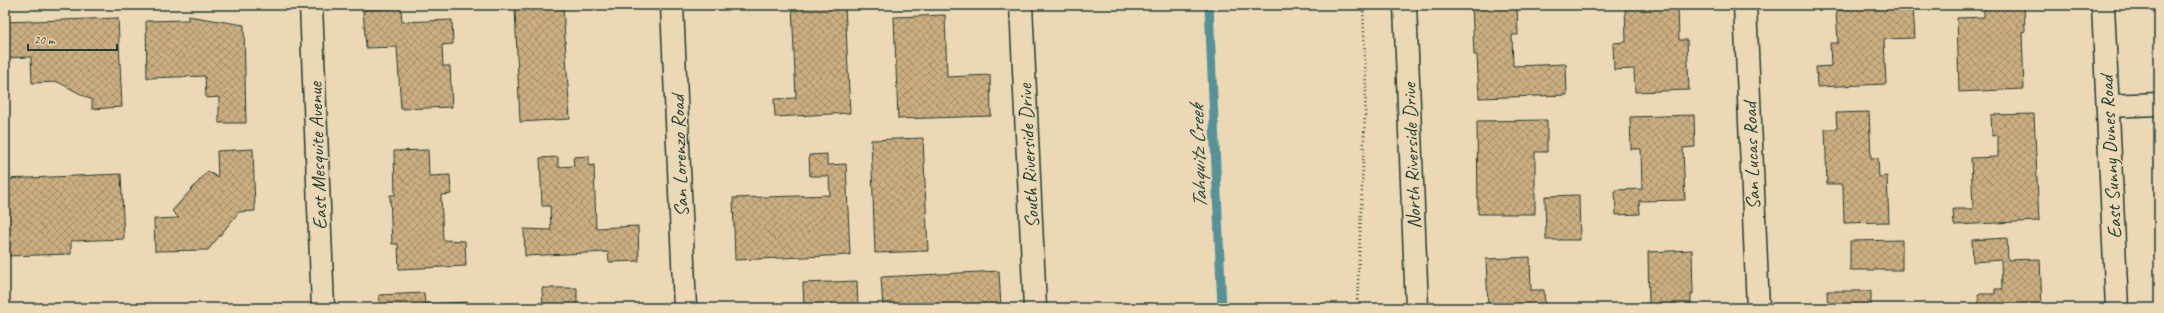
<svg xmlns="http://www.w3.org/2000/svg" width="2164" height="313" font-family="Caveat,sans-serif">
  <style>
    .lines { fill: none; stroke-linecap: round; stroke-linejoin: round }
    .stream { stroke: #579297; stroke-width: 9 }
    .building { fill: url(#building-cross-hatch); stroke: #1f3d34 }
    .street-casing { stroke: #1f3d34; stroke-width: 25 }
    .secondary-casing { stroke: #1f3d34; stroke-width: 25 }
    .path { stroke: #1f3d34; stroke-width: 2.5; stroke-dasharray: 1 3; stroke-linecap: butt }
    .street { stroke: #edd8b6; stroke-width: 22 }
    .secondary { stroke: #edd8b6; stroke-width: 22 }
    .labels { text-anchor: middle; stroke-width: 3; stroke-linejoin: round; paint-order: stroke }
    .street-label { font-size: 20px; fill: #1f3d34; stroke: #edd8b6 }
    .water-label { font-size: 21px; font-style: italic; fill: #284b44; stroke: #edd8b6 }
  </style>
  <defs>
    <pattern id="building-cross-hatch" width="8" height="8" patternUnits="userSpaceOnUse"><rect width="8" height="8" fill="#ccae80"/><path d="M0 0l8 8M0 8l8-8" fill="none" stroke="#a58f6a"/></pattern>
  </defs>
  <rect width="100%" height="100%" fill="#edd8b6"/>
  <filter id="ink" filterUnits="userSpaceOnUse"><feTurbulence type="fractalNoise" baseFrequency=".025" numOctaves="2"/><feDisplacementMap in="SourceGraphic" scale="8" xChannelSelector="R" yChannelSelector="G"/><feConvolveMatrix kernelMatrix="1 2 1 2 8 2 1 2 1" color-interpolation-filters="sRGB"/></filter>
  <g filter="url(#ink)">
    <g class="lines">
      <!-- stream -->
      <path class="stream" d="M1209 5 1222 308"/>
    </g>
    <!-- building -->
    <path class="building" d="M792 5H845L850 113 775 117 774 99 796 98Z
      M1472 5H1517L1518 35H1512L1513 66 1566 64 1567 95 1479 98 1477 55H1474Z
      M1625 5H1678L1679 40H1687L1689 90 1635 92 1634 69 1614 70 1613 43 1626 42Z
      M1845 5H1913L1915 38 1884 39 1886 84 1817 87 1816 67 1831 66 1830 43H1838L1836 11 1845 10Z
      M1984 5H2024L2025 31 2022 32 2024 89 1959 92 1957 18 1984 17Z
      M563 6 570 119 520 122 515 9Z
      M401 8 402 22 452 20 453 44 442 45 443 66H450L452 107 401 109 397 47 366 48 363 10Z
      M945 15 947 77 990 75 991 116 898 119 894 17Z
      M188 16 244 25 246 123H219V97L206 98 205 76 147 78 146 21 188 20Z
      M118 18 122 107 92 109V100L58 82 32 83 31 57 5 58V22Z
      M1869 112 1871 158H1878L1879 177 1887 176 1889 222 1844 223 1843 184H1827L1825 129H1837L1836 113Z
      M2034 114 2039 221 1954 225 1953 209H1973L1971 158 1998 157V135L1992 136 1991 115Z
      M1694 115 1695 147 1683 148 1685 200 1639 201 1640 214 1616 215 1615 190 1642 189 1641 149H1631L1630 117Z
      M1547 120V152H1535V214H1478L1477 121Z
      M923 138 928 251 875 253 871 140Z
      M253 149 255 211 239 212 208 250 155 251 154 219 179 218 172 211 208 171 218 178 217 151Z
      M428 150 429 176 450 175 451 194 441 195 443 240 465 241 466 266 399 269 398 244H392L390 195H395L394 151Z
      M827 154V165L846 164 850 255 735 260 733 198 830 195 829 176H810L809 155Z
      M589 156V166L594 165 596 228 638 226 639 261 609 262 608 252 525 256 524 229 551 230 550 206H542L540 158 558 157V167L574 166 573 157Z
      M121 174 124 239 71 241V254L7 256 5 179Z
      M1579 195 1580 240H1546L1545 196Z
      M2007 238 2008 260 2040 259 2042 308H1979L1978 294H1995V289H2002L2001 260 1973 262 1972 240Z
      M1902 240V270H1850V241Z
      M1692 250 1693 294H1691V308H1649L1648 252Z
      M1530 257 1531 290H1544L1545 308H1488L1486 259Z
      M999 271 1001 308H883L881 277Z
      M857 281 858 308H804L803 283Z
      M542 288H577V308H543Z
      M1827 291H1871V308H1828Z
      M424 293 425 304 469 302V308H380L379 295Z"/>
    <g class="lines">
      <!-- street casing -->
      <g class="street-casing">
        <path id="street" d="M672 5 685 308
          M1021 5 1035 308
          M1405 5 1417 308
          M1745 5 1758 308
          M2108 106 2159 104"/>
      </g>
      <!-- secondary casing -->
      <g class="secondary-casing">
        <path id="secondary" d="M311 5 323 308
          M2103 5 2117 308"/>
      </g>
      <!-- path -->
      <path class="path" d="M1357 308 1366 90 1363 5"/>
      <!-- street -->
      <use href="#street" class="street"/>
      <!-- secondary -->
      <use href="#secondary" class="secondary"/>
    </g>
  </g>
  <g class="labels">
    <!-- street labels -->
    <g class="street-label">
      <text transform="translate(317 156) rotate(-92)" y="7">East Mesquite Avenue</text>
      <text transform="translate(679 156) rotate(-92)" y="7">San Lorenzo Road</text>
      <text transform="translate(1028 156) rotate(-93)" y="7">South Riverside Drive</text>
      <text transform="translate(1411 156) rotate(-92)" y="7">North Riverside Drive</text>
      <text transform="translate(1751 156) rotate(-92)" y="7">San Lucas Road</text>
      <text transform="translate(2110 157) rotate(-93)" y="7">East Sunny Dunes Road</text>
    </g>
    <!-- water labels -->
    <g class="water-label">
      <text transform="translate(1198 157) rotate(-92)" y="7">Tahquitz Creek</text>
    </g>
  </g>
  <!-- margin -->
  <rect width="2164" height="313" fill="none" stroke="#edd8b6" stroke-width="20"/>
  <rect x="10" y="10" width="2144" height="293" fill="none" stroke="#1f3d34" stroke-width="1.5" filter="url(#ink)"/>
  <!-- scale -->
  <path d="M28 44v6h89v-6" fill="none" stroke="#1f3d34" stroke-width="2"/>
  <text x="34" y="44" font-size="12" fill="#1f3d34" stroke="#edd8b6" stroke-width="3" paint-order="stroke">20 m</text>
</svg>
